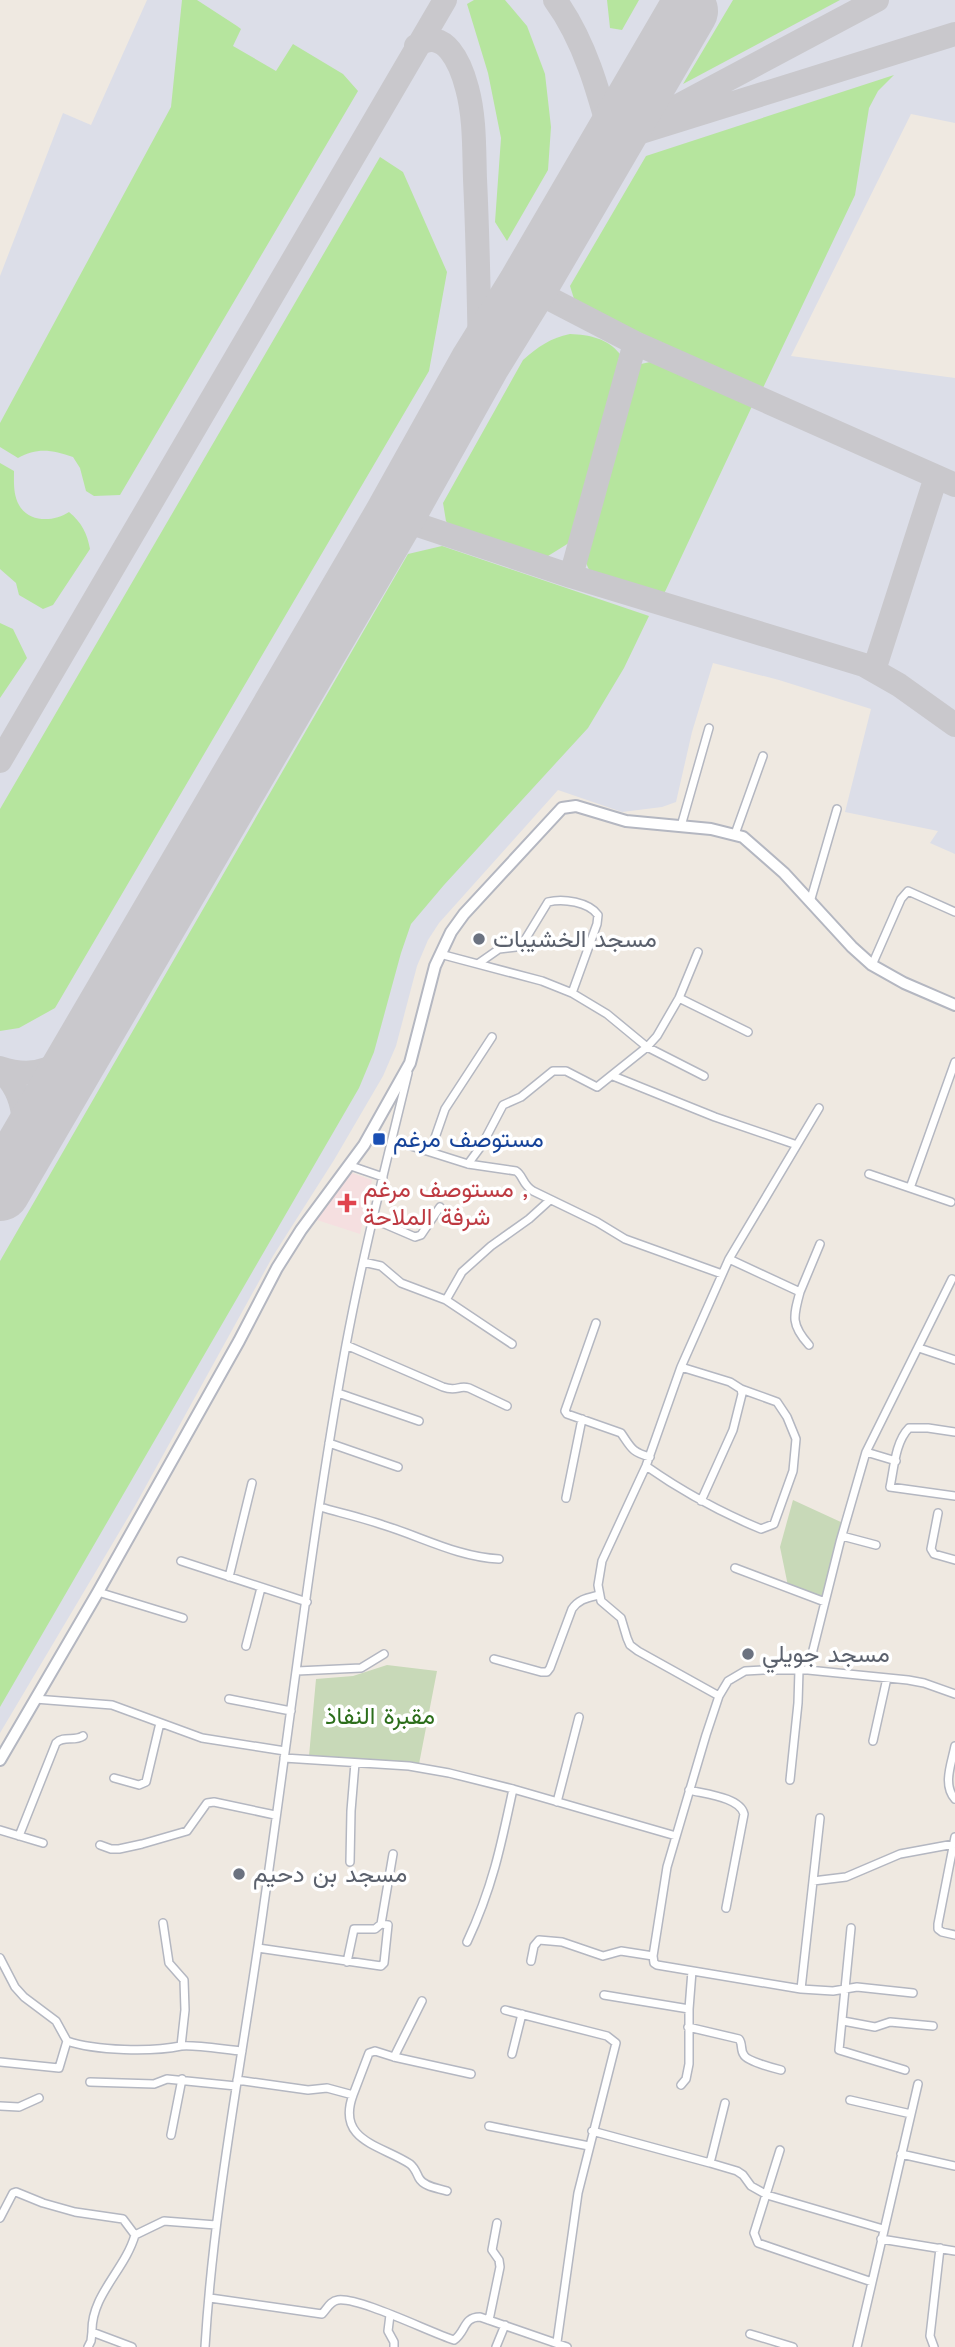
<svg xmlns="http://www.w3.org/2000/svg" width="955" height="2347" font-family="'Work Sans',Vazirmatn,sans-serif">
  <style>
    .medical { fill: #f5dfe0 }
    .airport { fill: #dcdee8 }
    .green { fill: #b6e59e }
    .cemetery { fill: #c8d9b8 }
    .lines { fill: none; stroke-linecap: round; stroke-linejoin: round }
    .taxiway { stroke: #c9c8cc; stroke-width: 24 }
    .runway { stroke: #c9c8cc; stroke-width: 60 }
    .street-casing { stroke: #b4b7c1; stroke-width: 10 }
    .secondary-casing { stroke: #b4b7c1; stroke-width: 14 }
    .street { stroke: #fff; stroke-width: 7 }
    .secondary { stroke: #fff; stroke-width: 10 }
    .worship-dot { fill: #6b7280; stroke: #fff; stroke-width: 2.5 }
    .transit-dot { fill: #1a4fb4; stroke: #fff; stroke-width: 2.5 }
    .health-dot { fill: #e0444e; stroke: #fff; stroke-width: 2.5 }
    .labels { text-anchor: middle; stroke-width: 7; stroke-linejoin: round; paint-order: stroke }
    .worship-label { font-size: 24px; fill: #5b616d; stroke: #fff; text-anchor: start }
    .transit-label { font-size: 24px; fill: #164399; stroke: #fff; text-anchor: start }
    .health-label { font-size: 24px; fill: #be3a42; stroke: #fff; text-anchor: start }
    .park-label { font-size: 24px; fill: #2c6e1b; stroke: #fff }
  </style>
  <rect width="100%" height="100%" fill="#efe9e1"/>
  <!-- medical -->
  <path class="medical" d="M352 1173 372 1180 360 1234 314 1219Z"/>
  <!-- airport -->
  <path class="airport" d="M147 0H955V123L911 114 791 356 955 378V854L930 843 938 831 845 812 871 709 779 680 713 663 692 732 676 802 662 807 622 812 558 790 439 923 428 940 417 966 396 1046 383 1076 334 1160 273 1256 136 1504 0 1733V276L63 113 91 125Z"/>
  <!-- green -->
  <path class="green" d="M182 0H197L237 26 241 29 233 46 276 71 293 44 343 74 358 91 120 495 94 496 86 491 80 468 73 457C53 450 37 447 18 458L0 447V423L171 107Z
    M474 0H505L527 26 545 74 551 127 548 170 507 241 495 222 501 138 488 73 467 4Z
    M607 0H639L622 30 610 28Z
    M733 0H840L683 84Z
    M894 75 878 91 869 108 855 195 762 390 575 302 570 286 646 156Z
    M380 157 403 172 447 272 429 371 55 1008 19 1028 0 1031V809Z
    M570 334C590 335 607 338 620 354L572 541 548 556 536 557 454 532 446 521 443 503 523 360C538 347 550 338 570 334Z
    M650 362H658L754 402 663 596 599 578 590 572 583 556 632 375 641 364Z
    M0 463 14 471C14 482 13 494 19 505 29 523 54 522 69 512 82 523 87 533 90 549L53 605 43 609 19 595 16 583 0 569Z
    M442 546 649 616 624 668 588 728 444 885 411 924 401 953 374 1052 359 1088 0 1707V1261L408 554Z
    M0 623 13 629 27 658 0 698Z"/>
  <!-- cemetery -->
  <path class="cemetery" d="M793 1500 843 1523 822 1598 788 1586 780 1547Z
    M387 1665 437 1671 419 1764 309 1756 316 1679 353 1676Z"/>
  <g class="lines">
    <!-- taxiway -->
    <path class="taxiway" d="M555 0C585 41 599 93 612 141
      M877 0 612 141 955 34
      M688 11 694 0
      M416 46C445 25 461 65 467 88 475 117 474 150 475 179 478 241 479 302 480 363
      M527 287 635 343 955 485
      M394 517 571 576 864 665 899 685 955 725
      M571 576 635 343
      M874 670 936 477
      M0 761 445 0
      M0 1068C38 1081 58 1066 87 1043
      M0 1070C26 1092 27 1125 21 1156"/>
    <!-- runway -->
    <path class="runway" d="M0 1191 394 517 480 363 527 287 688 11"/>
    <!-- street casing -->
    <g class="street-casing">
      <path id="street" d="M681 826 709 728
        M735 834 763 756
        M810 902 837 809
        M440 954 542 981 572 993 607 1014 647 1047 704 1076
        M479 963 499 949 516 947 523 943 548 902C563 898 589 902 598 915L597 924 572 993
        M872 965 901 899 908 891 955 912
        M679 998 748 1032
        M613 1076 715 1117 797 1145
        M392 1140 468 1164 516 1171C523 1175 522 1184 533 1191L597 1222 625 1239 722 1274
        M430 1152 445 1109 492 1037
        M468 1164 482 1145 503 1105 521 1097 553 1071H566L597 1087 647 1047 657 1036 679 998 698 952
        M348 1165 383 1177
        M869 1174 951 1202
        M910 1188 955 1062
        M373 1219 415 1237 421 1235 440 1207
        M729 1259 800 1292 820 1244
        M363 1262 381 1266 401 1283 446 1300 512 1344
        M800 1292C793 1317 791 1325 809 1345
        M446 1300 462 1272 491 1246 529 1219 550 1200
        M596 1323 565 1411 567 1414 621 1433C631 1447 631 1452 650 1457
        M346 1345 443 1387C457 1392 458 1385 469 1388L507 1406
        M919 1348 955 1360
        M681 1367 730 1382 741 1389 742 1394 733 1430 701 1501
        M338 1393 419 1421
        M955 1432 928 1428H909C895 1442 894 1469 890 1487L955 1496
        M329 1443 398 1467
        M866 1452 896 1461
        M646 1466C683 1492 720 1512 761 1529L774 1524 793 1471 796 1439 787 1417 777 1402 741 1389
        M566 1498 582 1419
        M320 1507C341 1513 363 1518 383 1525 422 1537 458 1557 499 1559
        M938 1513 931 1549 934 1554 955 1560
        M842 1536 876 1545
        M181 1561 307 1602
        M735 1568 825 1602
        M229 1577 252 1483
        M98 1592 183 1618
        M246 1646 261 1588
        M494 1659 541 1672H547L550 1668 572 1609C579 1599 587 1598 599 1595
        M808 1670 840 1542 866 1452 952 1279
        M297 1671 361 1668 384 1654
        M719 1696 638 1651 630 1645 627 1638 621 1618 601 1601 598 1585 602 1561 646 1466 681 1367 729 1259 819 1108
        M35 1699 112 1705 202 1738 285 1751
        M229 1699 291 1711
        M873 1741 887 1678
        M955 1746C952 1762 942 1785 955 1799
        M284 1758 409 1766 449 1773 513 1789 676 1836
        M114 1778 139 1785 146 1782 160 1723
        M790 1780 798 1703 799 1670
        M689 1790C704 1794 740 1797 744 1814L726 1908
        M557 1802 579 1717
        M0 1830 43 1843
        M19 1836 56 1743C64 1735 74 1742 83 1736
        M955 1837 938 1924V1929L942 1932 955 1935
        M100 1845 111 1849H119L142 1844 187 1831 207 1803 214 1802 275 1815
        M350 1862 351 1811 355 1763
        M813 1881 846 1877 900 1854 954 1844
        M163 1923 169 1963 184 1980 185 2010 181 2046
        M851 1928 839 2050 905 2070
        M467 1942C492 1889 501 1846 513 1789
        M258 1948 381 1966 384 1963 388 1925 381 1924 393 1854
        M0 1958 15 1987 24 1997 56 2021 67 2041C96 2051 152 2052 181 2046 192 2044 228 2050 242 2051
        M531 1961 534 1946 539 1940 562 1942 603 1956 621 1951 653 1956
        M347 1962 354 1929H375L381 1924
        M801 1989 820 1818
        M913 1993 857 1987 833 1991 801 1989 657 1965 654 1963 653 1956 667 1867 706 1735 719 1696 728 1681 745 1671 763 1670H808L908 1680 924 1683 955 1694
        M604 1995 689 2009
        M505 2010 607 2036 616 2043 578 2193 557 2342
        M843 2021 875 2027 890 2022 933 2026
        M688 2027 739 2039C743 2044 740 2050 744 2055 747 2061 773 2068 781 2070
        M512 2054 522 2014
        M394 2057 422 2001
        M0 2062 59 2068 67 2041
        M237 2080 308 2090 327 2088 353 2095 369 2053 375 2051 394 2057 471 2074
        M90 2082 154 2084 167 2079 236 2086
        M681 2085 686 2079 689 2064V2009L692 1971
        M353 2095C336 2141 381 2145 410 2164 415 2168 416 2172 419 2178 424 2187 438 2188 447 2191
        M850 2100 911 2114
        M0 2106 19 2107 39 2098
        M489 2126 589 2146
        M592 2131 710 2163 725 2103
        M171 2135 182 2079
        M780 2150 754 2233 758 2243 872 2282
        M901 2154 955 2166
        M710 2163 737 2171 743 2175 751 2186 767 2195 883 2229
        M0 2218 13 2193 16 2192 43 2203 75 2212 123 2219 135 2235
        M881 2239 955 2251
        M210 2298 322 2314C327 2309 330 2301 338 2300 359 2297 429 2332 454 2340 466 2332 463 2317 480 2317L567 2347
        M390 2315 388 2331 394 2342V2347
        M489 2320 500 2267 499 2260 492 2250 497 2223
        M92 2332C91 2295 125 2270 135 2235L164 2221 216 2225
        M750 2334 793 2347
        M88 2347 91 2341 92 2332 132 2347
        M205 2347C214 2198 244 2051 264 1904 291 1718 312 1530 346 1345 363 1254 386 1164 408 1073
        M496 2347 505 2325
        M857 2347 918 2084
        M934 2347 930 2336 940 2248"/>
    </g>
    <!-- secondary casing -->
    <g class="secondary-casing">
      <path id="secondary" d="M0 1760 98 1592 239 1341 277 1268 301 1230 364 1145 410 1063 435 966 451 932 464 914 562 808 576 806 626 821 711 829 743 837 784 873 852 947 872 965 904 983 955 1005"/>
    </g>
    <!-- street -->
    <use href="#street" class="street"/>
    <!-- secondary -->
    <use href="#secondary" class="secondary"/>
  </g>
  <!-- markers -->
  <g class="worship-dot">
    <circle cx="479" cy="939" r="7"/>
    <circle cx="748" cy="1654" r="7"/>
    <circle cx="239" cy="1874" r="7"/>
  </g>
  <rect class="transit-dot" x="372" y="1132" width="14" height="14" rx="3.5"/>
  <path class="health-dot" d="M343.5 1192.5h7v7h7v7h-7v7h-7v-7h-7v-7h7z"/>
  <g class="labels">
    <!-- worship labels -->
    <g class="worship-label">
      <text x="493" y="947">مسجد الخشيبات</text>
      <text x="762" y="1662">مسجد جويلي</text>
      <text x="253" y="1882">مسجد بن دحيم</text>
    </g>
    <!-- transit labels -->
    <g class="transit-label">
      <text x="393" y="1147">مستوصف مرغم</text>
    </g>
    <!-- health labels -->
    <g class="health-label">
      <text x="363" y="1197">مستوصف مرغم ,<tspan x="363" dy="28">شرفة الملاحة</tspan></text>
    </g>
    <!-- park labels -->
    <g class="park-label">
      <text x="380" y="1724">مقبرة النفاذ</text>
    </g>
  </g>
</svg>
